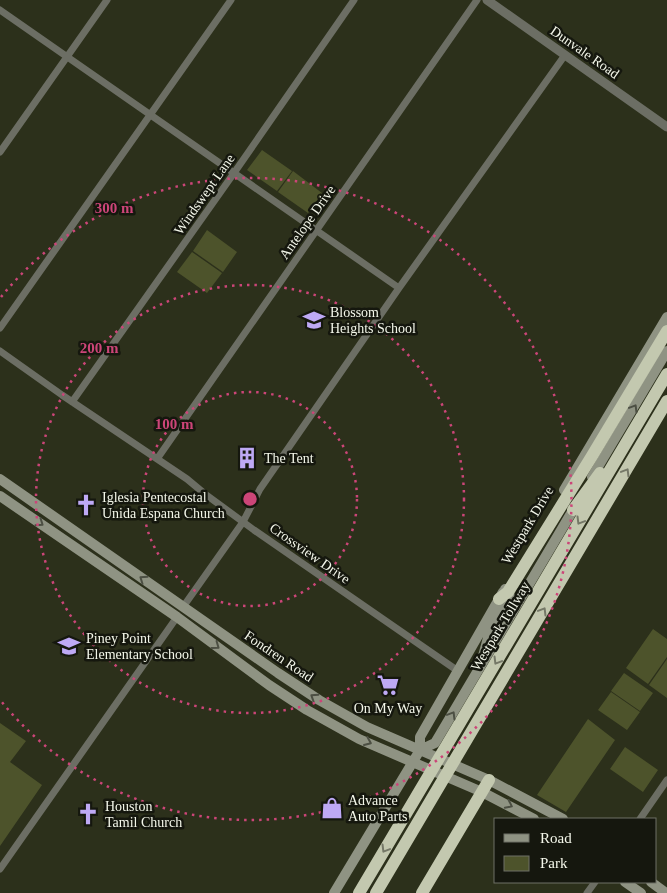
<svg xmlns="http://www.w3.org/2000/svg" width="667" height="893" font-family="'Times New Roman',serif">
  <style>
    .green { fill: #4d532b }
    .lines { fill: none; stroke-linecap: round; stroke-linejoin: round }
    .minor { stroke: #6c6e64; stroke-width: 7 }
    .tertiary { stroke: #6c6e64; stroke-width: 9 }
    .secondary { stroke: #8f9383; stroke-width: 10 }
    .motorway { stroke: #c3c8af; stroke-width: 12 }
    .oneway { stroke: #4c4f43 }
    .oneway2 { stroke: #757867 }
    .ring { fill: none; stroke: #cc4578; stroke-width: 2.5; stroke-dasharray: 2.5 5 }
    .labels { text-anchor: middle; stroke-width: 5; stroke-linejoin: round; paint-order: stroke }
    .street-label { font-size: 14px; fill: #f4f7ea; stroke: #15170e }
    .poi-label { font-size: 14px; fill: #f4f7ea; stroke: #15170e; text-anchor: start }
    .centre { fill: #cc4578; stroke: #15170e; stroke-width: 2.5 }
    .ring-label { font-size: 15px; text-anchor: middle; font-weight: bold; fill: #cc4578; stroke: #15170e; stroke-width: 5; stroke-linejoin: round; paint-order: stroke }
  </style>
  <rect width="100%" height="100%" fill="#2c301b"/>
  <!-- green -->
  <path class="green" d="M262 150 292 171 277 191 247 170Z
    M293 171 322 193 308 213 278 192Z
    M207 230 237 252 223 272 193 251Z
    M192 252 222 273 207 293 177 272Z
    M653 629 667 639V657L648 684 626 668Z
    M667 659V698L649 685Z
    M624 673 653 693 640 711 611 691Z
    M611 692 640 712 627 730 598 710Z
    M588 719 615 740 566 812 537 795Z
    M0 723 26 741 10 762 42 785 0 846Z
    M625 747 658 770 643 792 610 769Z"/>
  <g class="lines">
    <!-- minor -->
    <path class="minor" d="M0 10 399 288
      M0 152 107 0
      M0 328 231 0
      M0 351 62 395 187 479 205 494 254 530 458 671
      M72 402 234 173 354 0
      M157 459 477 0
      M183 607 243 522 260 489 399 288 565 55
      M640 819 667 780
      M0 869 177 617
      M587 893 595 882"/>
    <!-- tertiary -->
    <path class="tertiary" d="M487 0 667 127"/>
    <!-- secondary -->
    <path class="secondary" d="M592 477 667 351
      M0 479 278 673 319 700 367 727 489 780 563 819
      M564 490 667 317
      M0 496 177 617 269 685 307 710 359 739 482 792 534 819
      M483 656 489 634 510 596 505 589
      M420 750 435 743 576 505
      M625 882 641 893
      M651 882 666 893
      M334 893 420 750V737L503 592"/>
    <!-- motorway -->
    <path class="motorway" d="M573 510 600 473
      M499 599 508 592 592 456 667 331
      M359 893 667 374
      M376 893 667 401
      M422 893 489 780"/>
  </g>
  <!-- one-way arrows -->
  <defs><path id="oneway-chevron" d="M-2-3.5L2.5 0L-2 3.5" fill="none" stroke-width="1.6" stroke-linecap="round" stroke-linejoin="round" transform="scale(1.25)"/></defs>
  <g class="oneway">
    <use href="#oneway-chevron" transform="translate(634 408) rotate(-59)"/>
    <use href="#oneway-chevron" transform="translate(40 523) rotate(35)"/>
    <use href="#oneway-chevron" transform="translate(143 579) rotate(-145)"/>
    <use href="#oneway-chevron" transform="translate(216 646) rotate(36)"/>
    <use href="#oneway-chevron" transform="translate(314 697) rotate(-147)"/>
    <use href="#oneway-chevron" transform="translate(452 715) rotate(-59)"/>
    <use href="#oneway-chevron" transform="translate(368 742) rotate(23)"/>
    <use href="#oneway-chevron" transform="translate(509 805) rotate(26)"/>
  </g>
  <g class="oneway2">
    <use href="#oneway-chevron" transform="translate(626 472) rotate(-59)"/>
    <use href="#oneway-chevron" transform="translate(580 521) rotate(121)"/>
    <use href="#oneway-chevron" transform="translate(543 611) rotate(-59)"/>
    <use href="#oneway-chevron" transform="translate(497 661) rotate(121)"/>
    <use href="#oneway-chevron" transform="translate(385 849) rotate(121)"/>
  </g>
  <!-- distance rings -->
  <g class="ring">
    <circle cx="250" cy="499" r="107"/>
    <circle cx="250" cy="499" r="214"/>
    <path d="M1 297A321 321 0 1 1 1 701"/>
  </g>
  <!-- icons -->
  <defs>
    <g id="school-bare" transform="scale(1.725)"><path d="M0-5L7-2L0 1L-7-2ZM-4 1L0 2.5L4 1V4Q0 6-4 4Z" fill="#bea9f5" stroke="#15170e" stroke-width="2.5" paint-order="stroke"/></g>
    <g id="building-bare" transform="scale(1.725)"><path d="M-4-6H4V6H1V3H-1V6H-4ZM-2.5-4.3h1.7v1.8h-1.7ZM.8-4.3h1.7v1.8H.8ZM-2.5-1h1.7V.8h-1.7ZM.8-1h1.7V.8H.8Z" fill="#bea9f5" stroke="#15170e" stroke-width="2.5" paint-order="stroke"/></g>
    <g id="church-bare" transform="scale(1.725)"><path d="M-1.2-6h2.4v3.5h3.3v2.4h-3.3V6h-2.4V-.1h-3.3v-2.4h3.3Z" fill="#bea9f5" stroke="#15170e" stroke-width="2.5" paint-order="stroke"/></g>
    <g id="supermarket-bare" transform="scale(1.725)"><path d="M-6-5.5h2.5l.6 2H6L4.5 2H-2.5L-4.4-4H-6ZM-1.5 3.2a1.3 1.3 0 1 0 .1 0ZM3 3.2a1.3 1.3 0 1 0 .1 0Z" fill="#bea9f5" stroke="#15170e" stroke-width="2.5" paint-order="stroke"/></g>
    <g id="shop-bare" transform="scale(1.725)"><path d="M-5-2.5h2.3a2.7 3.5 0 0 1 5.4 0H5L5.5 6h-11ZM-1.5-2.5h3a1.5 2.3 0 0 0-3 0Z" fill="#bea9f5" stroke="#15170e" stroke-width="2.5" paint-order="stroke"/></g>
  </defs>
  <g fill-rule="evenodd">
    <use href="#school-bare" x="314" y="320"/>
    <use href="#building-bare" x="247" y="458"/>
    <use href="#church-bare" x="86" y="505"/>
    <use href="#school-bare" x="69" y="646"/>
    <use href="#supermarket-bare" x="388" y="685"/>
    <use href="#shop-bare" x="332" y="808"/>
    <use href="#church-bare" x="88" y="814"/>
  </g>
  <g class="labels">
    <!-- street labels -->
    <g class="street-label">
      <text transform="translate(585 52) rotate(35)" y="5">Dunvale Road</text>
      <text transform="translate(204 194) rotate(-55)" y="5">Windswept Lane</text>
      <text transform="translate(307 222) rotate(-55)" y="5">Antelope Drive</text>
      <text transform="translate(527 525) rotate(-59)" y="5">Westpark Drive</text>
      <text transform="translate(310 553) rotate(35)" y="5">Crossview Drive</text>
      <text transform="translate(500 626) rotate(-59)" y="5">Westpark Tollway</text>
      <text transform="translate(279 656) rotate(34)" y="5">Fondren Road</text>
    </g>
    <!-- poi labels -->
    <g class="poi-label">
      <text x="330" y="317">Blossom<tspan x="330" dy="16">Heights School</tspan></text>
      <text x="264" y="463">The Tent</text>
      <text x="102" y="502">Iglesia Pentecostal<tspan x="102" dy="16">Unida Espana Church</tspan></text>
      <text x="86" y="643">Piney Point<tspan x="86" dy="16">Elementary School</tspan></text>
      <text x="388" y="713" text-anchor="middle">On My Way</text>
      <text x="348" y="805">Advance<tspan x="348" dy="16">Auto Parts</tspan></text>
      <text x="105" y="811">Houston<tspan x="105" dy="16">Tamil Church</tspan></text>
    </g>
  </g>
  <circle cx="250" cy="499" r="8" class="centre"/>
  <g class="ring-label">
    <text x="114" y="213">300 m</text>
    <text x="99" y="353">200 m</text>
    <text x="174" y="429">100 m</text>
  </g>
  <!-- legend -->
  <rect x="494" y="818" width="162" height="65" fill="#15170e" stroke="#6e7166"/>
  <rect x="504" y="834" width="25" height="8" fill="#8f9383" stroke="#6e7166"/>
  <text x="540" y="843" font-size="15" fill="#f4f7ea">Road</text>
  <rect x="504" y="856" width="25" height="15" fill="#4d532b" stroke="#6e7166"/>
  <text x="540" y="868" font-size="15" fill="#f4f7ea">Park</text>
</svg>
